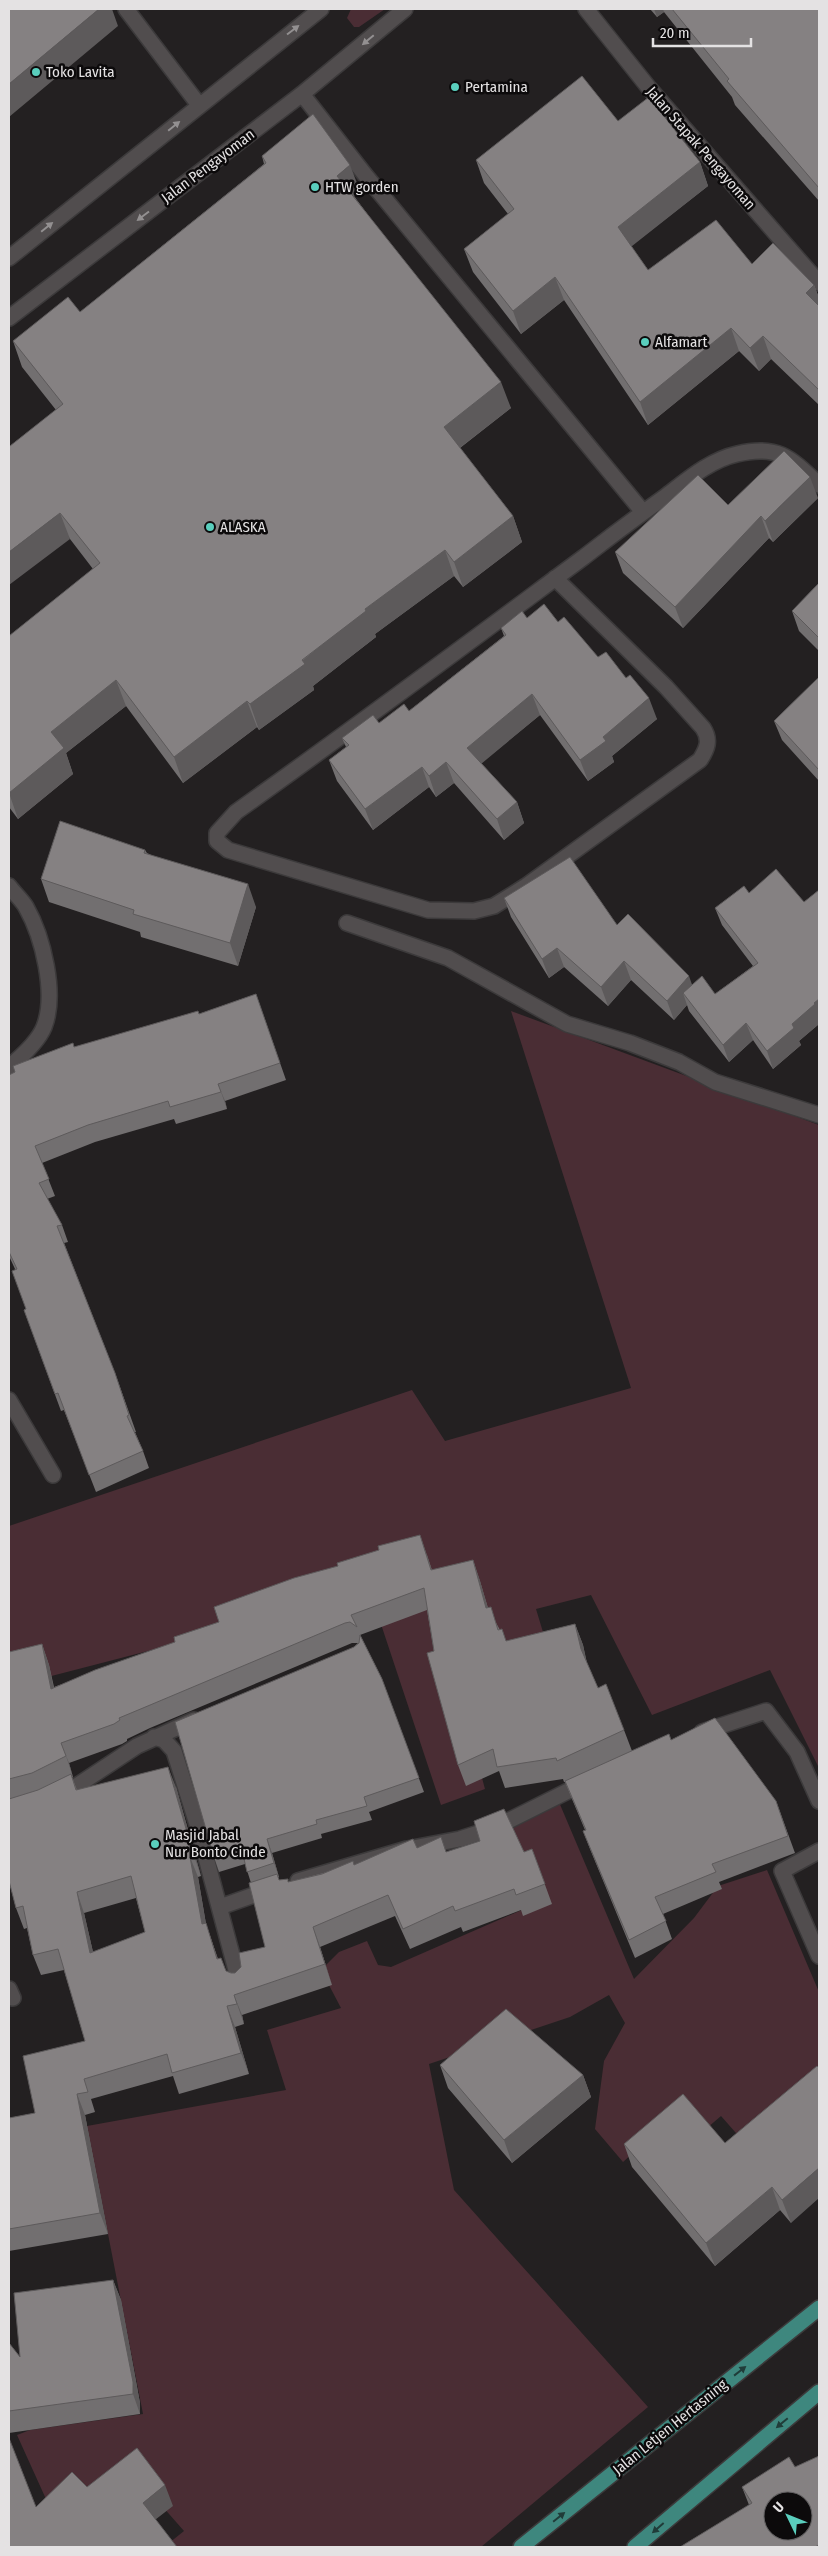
<svg xmlns="http://www.w3.org/2000/svg" width="828" height="2556" font-family="'Fira Sans Condensed',sans-serif">
  <style>
    .green { fill: #4a2d34 }
    .lines { fill: none; stroke-linecap: round; stroke-linejoin: round }
    .minor-casing { stroke: #3c3a3b; stroke-width: 18 }
    .major-casing { stroke: #3c3a3b; stroke-width: 18 }
    .minor { stroke: #514d4e; stroke-width: 15 }
    .major { stroke: #3e877e; stroke-width: 15 }
    .wall { fill: #726f70; fill-rule: evenodd }
    .shaded-wall { fill: #5d5a5b }
    .building { fill: #858182; stroke: #5d5a5b; fill-rule: evenodd }
    .oneway { fill: #939091 }
    .oneway2 { fill: #203c39 }
    .poi-dot { fill: #5acebd; stroke: #0c0a0b; stroke-width: 2 }
    .labels { text-anchor: middle; stroke-width: 5; stroke-linejoin: round; paint-order: stroke }
    .poi-label { font-size: 15px; fill: #e4e2e3; stroke: #0c0a0b; text-anchor: start }
    .street-label { font-size: 15px; fill: #e4e2e3; stroke: #0c0a0b }
  </style>
  <rect width="100%" height="100%" fill="#232021"/>
  <!-- green -->
  <path class="green" d="M351 9H385L359 27H354L347 18Z
    M511 1011 819 1125V1768L770 1670 652 1715 591 1595 536 1609 546 1642 463 1708 485 1789 441 1805 368 1585 264 1621 9 1687V1526L412 1390 445 1441 631 1388Z
    M556 1795 634 1979 694 1918 718 1886 767 1870 819 1992V2081L743 2141 721 2116 707 2128 685 2106 623 2162 595 2129 604 2061 625 2023 609 1995 570 2017 429 2064 454 2190 648 2407 481 2547H164L184 2531 126 2465 60 2530 17 2435 30 2430 143 2414 87 2126 286 2090 267 2030 341 2008 321 1970 339 1952 367 1941 378 1965 391 1967 540 1902 503 1822Z"/>
  <g class="lines">
    <!-- minor casing -->
    <g class="minor-casing">
      <path id="minor" d="M126 9 199 105
        M586 9 649 88 819 283
        M302 94 366 176 643 512
        M9 258 321 9
        M9 318 302 94 405 9
        M555 578 666 687 703 728C711 740 707 749 700 760L526 886 494 906 474 911 428 910 228 850 217 841V833L236 812C353 729 468 643 584 557 611 536 638 516 666 496 687 480 710 460 737 454 778 444 791 458 819 485
        M9 886C14 893 22 900 26 907 43 937 57 994 44 1027 38 1042 21 1057 9 1067
        M347 923 448 958 567 1024 630 1043 679 1062 715 1082 819 1115
        M9 1400 53 1475
        M702 1732 766 1711 797 1752 819 1801
        M154 1737 164 1740 174 1751 197 1824 240 1985
        M57 1795 78 1785 137 1746 194 1720
        M819 1851 782 1871 819 1956
        M298 1881 407 1849 460 1839 494 1828 586 1782
        M220 1907 271 1889
        M9 1989 13 1998"/>
    </g>
    <!-- major casing -->
    <g class="major-casing">
      <path id="major" d="M521 2547 819 2308
        M635 2547 819 2392"/>
    </g>
    <!-- minor -->
    <use href="#minor" class="minor"/>
    <!-- major -->
    <use href="#major" class="major"/>
  </g>
  <!-- wall -->
  <path class="wall" d="M650 9H819V201L735 105 732 97 664 12 657 17Z
    M618 121 700 162 708 186 631 246 648 270 752 264 814 285 819 298V405L771 359 759 371 739 351 648 425 564 300 521 334 473 272 464 249 508 214 484 183 476 160Z
    M262 156 360 191 354 196 511 408 460 448 513 516 522 542 463 587 454 576 375 634 376 637 313 686 314 690 259 730 257 727 183 783 126 706 66 753 73 774 18 819 9 807V636L93 569 70 539 10 446 56 410 22 367 13 341 80 312 264 164Z
    M818 498 773 542 769 538 683 628 623 573 615 552Z
    M819 583V651L799 631 792 611Z
    M527 618 558 622 598 657 657 719 612 756 614 762 588 781 540 715 481 763 517 802 524 823 504 840 454 783 436 797 429 787 373 830 337 781 329 760 346 747 342 738 409 711 504 636 501 628Z
    M819 677V781L782 740 774 721Z
    M145 850 147 853 256 907 238 966 141 937 140 932 49 902 41 879Z
    M819 890V1024L799 1041 801 1045 773 1069 753 1040 729 1062 689 1011 687 1005 674 1020 631 980 608 1006 564 967 549 978 511 917 504 898 617 925 692 985 715 994 753 966 722 925 715 908 749 893 804 902Z
    M256 994 286 1080 225 1101 227 1109 176 1124 174 1119 95 1142 42 1163 55 1196 47 1199 62 1225 68 1242 64 1243 115 1373 136 1432H135L143 1451 149 1468 96 1492 64 1410 61 1411 24 1310 26 1309 15 1269 9 1256V1075L74 1047 199 1014Z
    M427 1555 432 1570 473 1560 480 1581 488 1608 506 1641 575 1624 583 1645 587 1663 598 1688 624 1730 632 1751 671 1740 776 1801 795 1853 719 1882 722 1889 663 1914 672 1939 635 1958 590 1849 583 1831 585 1830 572 1799 565 1782H564L563 1779 505 1788 499 1771 466 1786 458 1765 434 1651 427 1610 360 1635 382 1679 424 1792 369 1812 372 1820 321 1834 322 1838 272 1853 279 1877H278L279 1880 289 1882 354 1865 417 1848 446 1852H524L532 1849 552 1904 523 1916 521 1910 463 1932 461 1927 410 1949 395 1916 320 1947 332 1985 242 2015 244 2024 235 2027 249 2074 179 2094 173 2076 91 2099 95 2112 85 2115 108 2234 9 2251V2118L35 2113 85 2041 64 1970 41 1975 33 1955 27 1928 24 1929 16 1908 9 1881V1652L42 1644 49 1665 54 1687ZM352 1643H358L354 1647 214 1857 219 1872 245 1864 251 1883 265 1947 235 1973H231L226 1971 218 1959 206 1924 198 1877 201 1876 176 1787 77 1790 72 1777H73L69 1763 122 1744 127 1741V1739L150 1728ZM136 1898 145 1932 93 1952 84 1913Z
    M440 2065 583 2075 591 2097 512 2163 448 2088Z
    M817 2066 791 2223 780 2210 715 2266 632 2167 624 2144 725 2143Z
    M113 2280 121 2300 140 2403V2414L9 2433V2343L20 2357Z
    M819 2456V2547H680L749 2505 742 2487 795 2467Z"/>
  <!-- shaded-wall -->
  <path class="shaded-wall" d="M99 9H112L118 26 9 117V84Z
    M654 9H663L664 12 657 17Z
    M700 162 708 186 627 250 618 227Z
    M350 165 360 191 347 202 337 176Z
    M555 277 564 300 521 334 513 311Z
    M814 285 819 298V312L806 293Z
    M731 328 739 351 648 425 640 402Z
    M763 336 771 359 759 371 750 348Z
    M501 382 511 408 453 453 444 427Z
    M810 477 818 498 773 542 765 521Z
    M60 513 70 539 9 585V552Z
    M513 516 522 542 463 587 454 562Z
    M761 516 769 538 683 628 675 607Z
    M445 550 454 576 375 634 376 637 313 686 314 690 259 730 250 704 365 609Z
    M116 680 126 706 66 753 73 774 18 819 9 793 51 732Z
    M532 694 540 715 475 769 467 748Z
    M649 698 657 719 612 756 614 762 588 781 580 760 603 737Z
    M247 701 257 727 183 783 174 757Z
    M446 762 454 783 436 797 429 776Z
    M422 767 429 787 373 830 365 809Z
    M517 802 524 823 504 840 497 819Z
    M248 884 256 907 238 966 230 943Z
    M557 948 564 967 549 978 542 959Z
    M624 961 631 980 608 1006 601 987Z
    M689 976 696 996 683 993 687 1005 674 1020 667 1001Z
    M819 999V1024L799 1041 801 1045 773 1069 767 1051 792 1024 814 1003Z
    M746 1023 753 1040 729 1062 723 1045Z
    M218 1084 225 1101 227 1109 221 1092Z
    M420 1535 427 1555 438 1590 431 1570Z
    M473 1560 480 1581 494 1629 486 1608Z
    M575 1624 583 1645 588 1670 581 1649Z
    M42 1644 49 1665 58 1710 51 1689Z
    M61 1743 69 1763 73 1777 66 1756Z
    M168 1767 176 1787 201 1876 194 1856Z
    M267 1839 272 1853 279 1877 274 1863Z
    M190 1857 198 1877 206 1924 225 1980 202 1924Z
    M77 1892 84 1913 98 1974 90 1953Z
    M313 1927 320 1947 332 1985 325 1964Z
    M234 1995 242 2015 244 2024 237 2004Z
    M227 2006 235 2027 249 2074 241 2053Z
    M583 2075 591 2097 512 2163 504 2140Z
    M77 2094 85 2115 108 2234 100 2213Z
    M819 2168V2198L791 2223 782 2200Z
    M772 2187 780 2210 715 2266 706 2243Z
    M113 2280 121 2300 140 2403V2414L133 2394Z
    M165 2485 173 2506 151 2523 143 2503Z"/>
  <!-- building -->
  <path class="building" d="M9 9H99L9 84Z
    M672 9H819V188L727 81 729 79Z
    M582 76 618 121 649 97 700 162 618 227 648 270 716 220 752 264 773 243 814 285 806 293 819 306V390L763 336 750 348 731 328 640 402 555 277 513 311 464 249 514 209 476 160Z
    M313 114 350 165 337 176 501 382 444 427 513 516 454 562 445 550 365 609 366 611 302 660 305 664 250 704 247 701 174 757 116 680 51 732 64 748 9 793V636L100 563 60 513 9 552V444L10 446 63 404 13 341 68 297 80 312 266 163 262 156Z
    M784 451 810 477 765 521 761 516 675 607 615 552 698 475 728 505Z
    M819 583V638L792 611Z
    M544 604 558 622 564 617 598 657 606 652 626 678 630 675 649 698 603 737 606 741 580 760 532 694 467 748 517 802 497 819 446 762 429 776 422 767 365 809 329 760 349 745 342 738 373 715 379 723 404 704 409 711 506 635 501 628 522 611 527 618Z
    M819 677V770L774 721Z
    M60 821 145 850 144 853 248 884 230 943 133 914 134 910 41 879Z
    M570 857 617 925 628 914 689 976 667 1001 624 961 601 987 557 948 542 959 504 898Z
    M776 869 804 902 819 890V999L814 1003 815 1004 792 1024 794 1028 767 1051 746 1023 723 1045 683 993 702 976 715 994 758 963 715 908 744 886 749 893Z
    M256 994 280 1063 218 1084 221 1092 170 1107 168 1101 88 1125 35 1146 49 1179 39 1183 62 1225 57 1226 115 1373 129 1415 127 1416 143 1451 89 1475 58 1393 55 1394 24 1310 26 1309 12 1271 17 1269 9 1252V1075L15 1072 13 1066 73 1043 74 1047 198 1011 199 1014Z
    M420 1535 431 1570 473 1560 486 1608 491 1607 498 1630 502 1629 506 1641 575 1624 581 1649 598 1688 606 1684 624 1730 557 1761 556 1758 497 1767 493 1749 458 1765 427 1653 434 1651 424 1588 351 1615 357 1627 350 1622 345 1623 143 1708 119 1718 120 1720 114 1724 61 1743 66 1756 32 1773 9 1779V1652L42 1644 51 1689 95 1670 175 1642 174 1637 219 1622 214 1607 294 1578 338 1566 337 1563 379 1550 378 1546Z
    M360 1635 382 1679 419 1778 364 1797 367 1806 316 1820 317 1824 267 1839 274 1863 247 1872 242 1850 214 1857 175 1722 354 1647 359 1643Z
    M715 1718 776 1801 788 1836 712 1864 716 1872 655 1897 666 1921 629 1940 583 1831 586 1830 565 1781 669 1734 671 1740Z
    M168 1767 194 1856 190 1857 202 1924 206 1923 217 1959 221 1958 226 1971 231 1973H235L241 1967 239 1953 265 1947 249 1883 277 1874 279 1880 288 1879V1882L322 1874 353 1861 354 1865 413 1839 417 1848 441 1837 446 1852 480 1841 474 1821 504 1809 524 1852 532 1849 545 1884 516 1895 514 1889 455 1911 453 1906 403 1929 388 1895 313 1927 325 1964 234 1995 237 2004 227 2006 241 2053 172 2073 167 2054 84 2079 88 2092 77 2094 100 2213 9 2229V2118L35 2113 23 2056 85 2041 58 1949 33 1955 23 1906 16 1908 9 1881V1799L38 1790 71 1774 76 1790ZM131 1876 145 1932 90 1953 77 1892Z
    M506 2009 583 2075 504 2140 440 2065Z
    M817 2066 819 2068V2168L782 2200 772 2187 706 2243 624 2144 683 2094 725 2143Z
    M113 2280 133 2382V2394L9 2411V2343L20 2357 14 2293Z
    M9 2438 36 2507 72 2472 87 2487 137 2448 165 2485 143 2503 177 2547H9Z
    M819 2456V2545L815 2547H680L752 2503 742 2487 789 2457 795 2467ZM773 2501H803V2531H773Z"/>
  <!-- one-way arrows -->
  <defs><path id="oneway-solid" d="M-6-.8H1V-3.2L6.5 0L1 3.2V.8H-6Z" transform="scale(1.25)"/></defs>
  <g class="oneway">
    <use href="#oneway-solid" transform="translate(293 30) rotate(-37)"/>
    <use href="#oneway-solid" transform="translate(368 40) rotate(140)"/>
    <use href="#oneway-solid" transform="translate(174 126) rotate(-39)"/>
    <use href="#oneway-solid" transform="translate(143 216) rotate(143)"/>
    <use href="#oneway-solid" transform="translate(47 227) rotate(-39)"/>
  </g>
  <g class="oneway2">
    <use href="#oneway-solid" transform="translate(740 2371) rotate(-38)"/>
    <use href="#oneway-solid" transform="translate(782 2423) rotate(140)"/>
    <use href="#oneway-solid" transform="translate(559 2517) rotate(-39)"/>
    <use href="#oneway-solid" transform="translate(658 2528) rotate(139)"/>
  </g>
  <!-- markers -->
  <g class="poi-dot">
    <circle cx="36" cy="72" r="5"/>
    <circle cx="455" cy="87" r="5"/>
    <circle cx="315" cy="187" r="5"/>
    <circle cx="645" cy="342" r="5"/>
    <circle cx="210" cy="527" r="5"/>
    <circle cx="155" cy="1844" r="5"/>
  </g>
  <g class="labels">
    <!-- poi labels -->
    <g class="poi-label">
      <text x="46" y="77">Toko Lavita</text>
      <text x="465" y="92">Pertamina</text>
      <text x="325" y="192">HTW gorden</text>
      <text x="655" y="347">Alfamart</text>
      <text x="220" y="532">ALASKA</text>
      <text x="165" y="1840">Masjid Jabal<tspan x="165" dy="17">Nur Bonto Cinde</tspan></text>
    </g>
    <!-- street labels -->
    <g class="street-label">
      <text transform="translate(701 148) rotate(49)" y="5">Jalan Stapak Pengayoman</text>
      <text transform="translate(208 166) rotate(-37)" y="5">Jalan Pengayoman</text>
      <text transform="translate(670 2427) rotate(-39)" y="5">Jalan Letjen Hertasning</text>
    </g>
  </g>
  <!-- border -->
  <rect width="828" height="2556" fill="none" stroke="#e4e2e3" stroke-width="20"/>
  <!-- north arrow -->
  <g transform="translate(788 2516) rotate(313)"><circle r="24" fill="#0c0a0b" stroke="#626061"/>
  <path d="M0-4L9 19L0 12L-9 19Z" fill="#5acebd"/>
  <text y="-8" font-size="14" font-weight="bold" text-anchor="middle" fill="#e4e2e3">U</text>
  </g>
  <!-- scale -->
  <path d="M653 38v8h98v-8" fill="none" stroke="#e4e2e3" stroke-width="2.5"/>
  <text x="660" y="38" font-size="15" fill="#e4e2e3" stroke="#0c0a0b" stroke-width="4" paint-order="stroke">20 m</text>
</svg>
